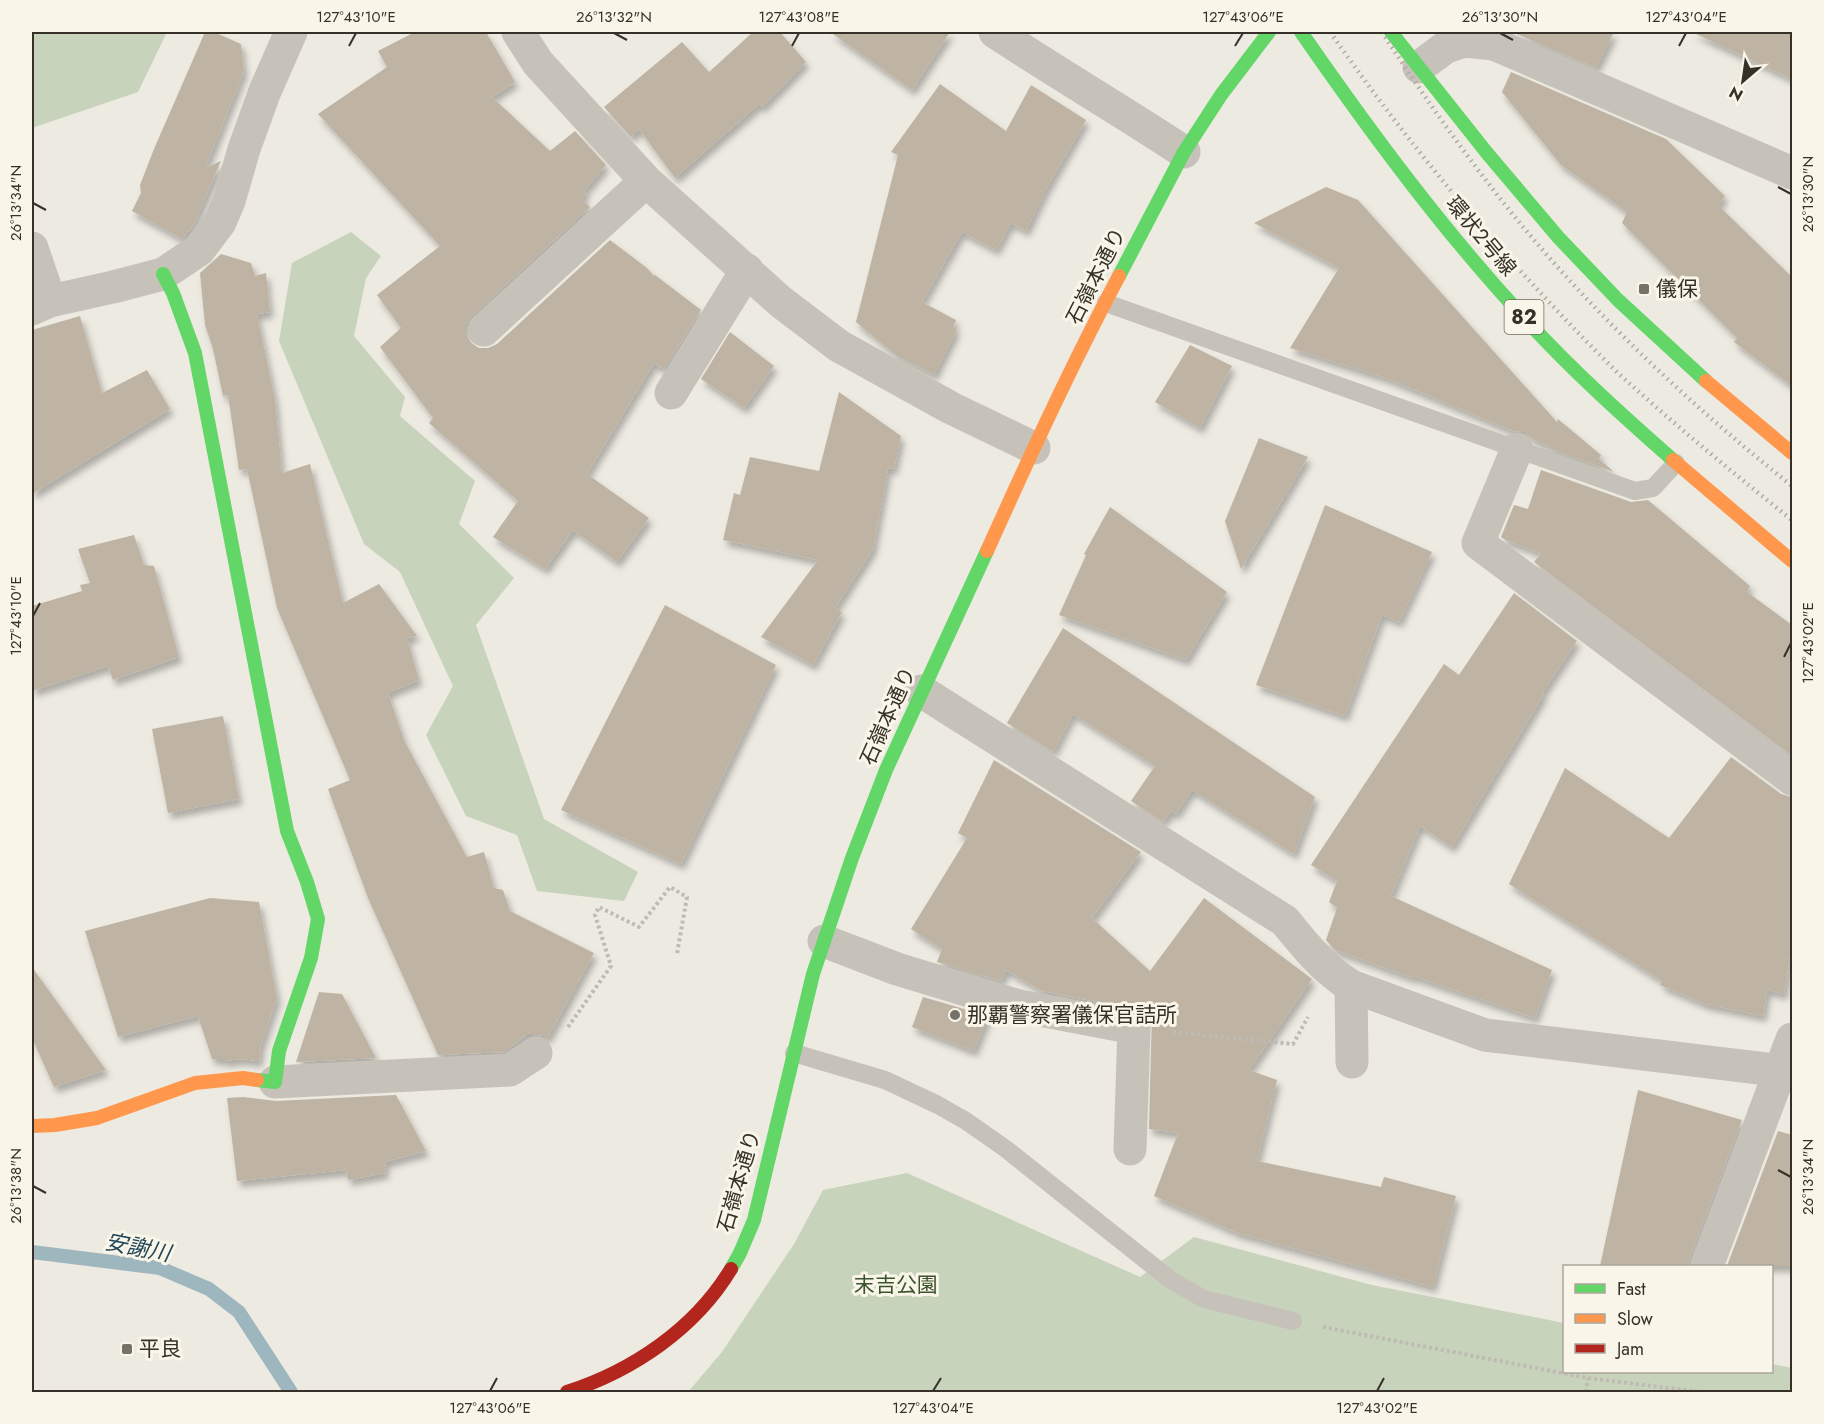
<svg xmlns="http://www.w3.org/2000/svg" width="1824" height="1424" font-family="Jost,'Noto Sans JP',sans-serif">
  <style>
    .green { fill: #c8d3bc }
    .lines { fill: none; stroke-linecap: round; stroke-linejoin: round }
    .stream { stroke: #9eb6bd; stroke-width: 14 }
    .building { fill: #bfb3a3; filter: url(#shadow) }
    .path { stroke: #bebbb3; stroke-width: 4; stroke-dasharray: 3 3; stroke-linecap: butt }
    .lane { stroke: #c6c2ba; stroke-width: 18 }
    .street { stroke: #c6c2ba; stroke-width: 33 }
    .fast { stroke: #63d668; stroke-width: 14 }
    .slow { stroke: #ff974d; stroke-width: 14 }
    .jam { stroke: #b3261e; stroke-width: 14 }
    .rail { stroke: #adaaa4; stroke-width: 4.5; stroke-dasharray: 1.5 4.5; stroke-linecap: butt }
    .ticks { fill: none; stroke: #363028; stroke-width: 2 }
    .poi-dot { fill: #767169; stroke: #f9f6e9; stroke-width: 2 }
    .labels { text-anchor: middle; stroke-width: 6; stroke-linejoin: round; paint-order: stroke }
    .shield { fill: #f9f6e9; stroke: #706b62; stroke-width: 1.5 }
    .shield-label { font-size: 20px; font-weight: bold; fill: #363028 }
    .street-label { font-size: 21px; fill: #363028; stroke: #f9f6e9 }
    .poi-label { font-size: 21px; fill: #363028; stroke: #f9f6e9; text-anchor: start }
    .park-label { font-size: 21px; fill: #3c542d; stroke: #f9f6e9 }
    .water-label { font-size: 22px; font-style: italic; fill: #1f4557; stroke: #f9f6e9 }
    .neatline { fill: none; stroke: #363028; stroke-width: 2 }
    .ticks-label { font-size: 15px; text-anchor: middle; fill: #363028 }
  </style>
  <defs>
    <filter id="shadow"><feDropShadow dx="3.5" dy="6" stdDeviation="3" flood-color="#0004"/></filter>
  </defs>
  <rect width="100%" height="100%" fill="#eceae1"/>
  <!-- green -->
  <path class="green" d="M32 32H167L138 92 32 128Z
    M351 232 381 256 366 278 354 336 405 397 400 416 475 481 459 524 514 578 476 625 544 819 638 872 624 901 537 891 517 835 466 816 426 735 453 686 400 572 364 544 279 341 292 263Z
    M907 1173 1140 1277 1194 1237 1372 1285 1564 1323V1372H1772V1364L1792 1368V1392H688L722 1352 794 1244 823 1190Z"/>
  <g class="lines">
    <!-- stream -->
    <path class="stream" d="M32 1252 160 1268 209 1289 239 1312 291 1392"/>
  </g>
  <!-- building -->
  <path class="building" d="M205 32H214L241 44 244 71 205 168 221 161 220 163 193 226 182 239 132 211 141 193 140 185 154 149Z
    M415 32H486L515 82 492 97 550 151 575 131 606 165 584 191 587 194 581 198 590 207 471 317 466 324V334L471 343 479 348H488L497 344 610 240 647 268 654 276 655 275 701 310 664 369 654 363 587 474 649 518 617 562 573 530 545 569 493 537 518 501 429 423 433 418 380 347 401 328 377 295 440 246 318 114 387 67 378 51Z
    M753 32H780L806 62 762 107 759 104 675 178 639 129 631 137 604 107 682 42 709 72Z
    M830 32H950L912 90Z
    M1512 32H1614L1596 68Z
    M1692 32H1792V79Z
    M1511 72 1666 139 1725 196 1718 205 1792 277V386L1734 342 1737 338 1622 223 1627 212 1561 165 1502 92Z
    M940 84 1006 131 1031 85 1086 120 1045 191 1026 231 1011 223 996 250 962 232 922 302 956 320 953 327 957 329 934 375 897 356 856 322 898 155 891 152Z
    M1326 187 1358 200 1557 422 1558 419 1601 455 1599 459 1614 472 1548 448 1549 446 1532 439 1525 432 1513 431 1389 379 1290 348 1339 268 1254 223Z
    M221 254 251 263 255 276 266 273 270 312 257 314 275 399 282 473 310 464 343 603 379 584 417 636 407 638 419 680 388 693 404 740 467 857 484 852 494 888 503 890 510 911 594 953 547 1039 544 1036 528 1033 519 1041 504 1052 438 1055 368 898 328 789 350 780 277 608 247 469 239 470 228 395 223 396 213 349 205 325 200 273Z
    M80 316 102 393 147 370 170 409 32 494V330Z
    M730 332 774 366 744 408 701 379Z
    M1190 345 1232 366 1200 428 1155 402Z
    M839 392 901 436 894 469 888 468 873 549 835 608 842 612 813 665 761 637 818 560 723 540 734 493 740 495 750 457 819 471Z
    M1259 438 1308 457 1241 569 1225 521Z
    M1541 470 1631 502 1648 500 1750 586 1747 592 1792 625V756L1534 562 1541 553 1507 541 1501 537 1514 505 1528 509Z
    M1325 505 1432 552 1399 622 1382 615 1345 716 1256 685Z
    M1110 507 1227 592 1186 660 1059 615 1086 555 1084 554Z
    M134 535 144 565 154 566 179 657 113 680 108 666 32 691V606L82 591 80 585 90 583 78 549Z
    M1514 593 1577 641 1542 693 1544 694 1452 847 1420 826 1391 896 1552 970 1535 1018 1413 976V978L1335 950 1326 940 1337 908 1329 902 1337 881 1311 865 1444 664 1459 675Z
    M665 605 776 665 681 864 561 810Z
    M1063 628 1315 797 1294 854 1192 790 1176 814 1171 811 1163 822 1131 801 1155 766 1073 714 1053 752 1007 723Z
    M223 716 239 799 168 813 152 729Z
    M1731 757 1781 794 1792 797V942L1784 994 1767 990 1763 1016 1705 1004 1660 985 1662 981 1509 884 1565 768 1669 838Z
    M994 760 1141 852 1092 918 1150 971 1204 898 1312 979 1249 1070 1277 1080 1257 1161 1381 1187 1384 1177 1456 1196 1433 1287 1238 1233 1154 1196 1178 1133 1149 1129 1152 1010 1118 1006 1042 991 1006 970 1001 981 937 962 942 949 911 929 967 838 958 833Z
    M210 898 259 902 277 998 261 1045 259 1061 241 1059 223 1061V1059H212L198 1016 118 1037 85 931Z
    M32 967 106 1070 54 1087 32 1038Z
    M319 992 342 994 376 1058 296 1062Z
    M923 997 988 1016 974 1051 912 1027Z
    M1638 1090 1742 1120 1689 1259V1266H1600Z
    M396 1095 426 1151 385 1162 386 1173 348 1180 346 1170 237 1181 227 1098 243 1097 276 1101Z
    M1778 1131 1792 1135V1266H1727Z"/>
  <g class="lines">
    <!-- path -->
    <path class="path" d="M568 1027 611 966 595 915 599 907 639 927 670 887 687 897 677 954
      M1173 1032 1293 1044 1308 1017
      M1323 1327 1588 1378 1701 1392
      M1586 1392 1588 1378"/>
    <!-- lane -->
    <path class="lane" d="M1106 303 1635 491 1653 488 1676 463
      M794 1053 885 1080 938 1105 966 1121 1006 1149 1172 1281 1204 1299 1293 1321"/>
    <!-- street -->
    <path class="street" d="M518 32 538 63 646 181 781 302 839 346 951 408 1034 448
      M995 32C1057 73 1122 111 1184 152
      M1419 67 1446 47 1464 41 1494 44 1792 173
      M32 248 50 301
      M32 309 50 301 113 287 163 274 199 250 220 222 229 201 244 149 265 91 291 32
      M484 330 646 181
      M671 393 747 270
      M1517 449 1478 543 1792 779
      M921 691 1285 921C1305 946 1324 969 1351 986L1485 1035 1792 1072
      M824 941 897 969 1019 1006 1134 1028 1130 1149
      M1351 986 1352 1062
      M275 1082 510 1070 536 1053
      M1707 1266 1792 1039"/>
    <!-- fast -->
    <path class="fast" d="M1301 32C1371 133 1444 232 1528 322 1573 371 1623 416 1673 460
      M1391 32 1487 153 1558 237 1618 300 1706 381
      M163 274 173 293 195 353 287 831 307 882 318 919 311 958 279 1051 275 1082 257 1080
      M1119 276 1184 152 1221 95 1269 32
      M731 1269 740 1253 754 1220 813 974 852 858 886 770 987 551"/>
    <!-- slow -->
    <path class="slow" d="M1706 381 1792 453
      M1673 460 1792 561
      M987 551C1029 458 1071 366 1119 276
      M32 1126 55 1125 97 1118 195 1083 243 1078 257 1080"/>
    <!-- jam -->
    <path class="jam" d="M567 1392C632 1371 695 1329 731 1269"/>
    <!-- rail -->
    <path class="rail" d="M1330 32C1393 122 1462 208 1537 289 1564 318 1591 347 1619 374 1675 425 1733 473 1792 520
      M1382 32C1416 85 1453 138 1492 188 1578 300 1682 398 1792 486"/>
  </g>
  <!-- ticks -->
  <path class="ticks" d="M614 33 627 40M1500 33 1513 40M349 46 356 33M792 46 799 33M1235 46 1243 33M1679 46 1686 33M1778 187 1791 194M33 203 46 210M33 616 40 603M1784 657 1791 643M1778 1170 1791 1177M33 1186 46 1193M490 1391 497 1378M933 1391 941 1378M1377 1391 1384 1378"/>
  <!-- markers -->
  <g class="poi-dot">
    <rect x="1638" y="283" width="12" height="12" rx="3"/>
    <circle cx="955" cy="1015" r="6"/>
    <rect x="121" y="1343" width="12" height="12" rx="3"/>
  </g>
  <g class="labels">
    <!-- shield labels -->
    <rect class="shield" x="1504.5" y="300" width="39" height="34" rx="4.5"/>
    <g class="shield-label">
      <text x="1524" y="324">82</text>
    </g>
    <!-- street labels -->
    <g class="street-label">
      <text transform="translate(1481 236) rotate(50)" y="7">環状2号線</text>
      <text transform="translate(1096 276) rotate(-63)" y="7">石嶺本通り</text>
      <text transform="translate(888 716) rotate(-66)" y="7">石嶺本通り</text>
      <text transform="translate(739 1181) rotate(-74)" y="7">石嶺本通り</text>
    </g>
    <!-- poi labels -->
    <g class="poi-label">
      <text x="1656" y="296">儀保</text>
      <text x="967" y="1022">那覇警察署儀保官詰所</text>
      <text x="139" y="1356">平良</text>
    </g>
    <!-- park labels -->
    <g class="park-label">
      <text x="896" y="1292">末吉公園</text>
    </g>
    <!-- water labels -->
    <g class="water-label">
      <text transform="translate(138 1247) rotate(11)" y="8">安謝川</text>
    </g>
  </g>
  <!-- border -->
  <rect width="1824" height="1424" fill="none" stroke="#f9f6e9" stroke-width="66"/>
  <!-- legend -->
  <rect x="1563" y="1265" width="210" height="108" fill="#f9f6e9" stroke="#aba79c" stroke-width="1.5"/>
  <rect x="1575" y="1284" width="30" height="9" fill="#63d668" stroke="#aba79c" stroke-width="1.5"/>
  <text x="1617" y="1295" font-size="18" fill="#363028">Fast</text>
  <rect x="1575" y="1314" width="30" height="9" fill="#ff974d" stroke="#aba79c" stroke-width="1.5"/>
  <text x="1617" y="1325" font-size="18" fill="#363028">Slow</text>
  <rect x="1575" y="1344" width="30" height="9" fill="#b3261e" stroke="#aba79c" stroke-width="1.5"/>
  <text x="1617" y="1355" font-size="18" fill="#363028">Jam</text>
  <!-- north arrow -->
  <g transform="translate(1743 81) rotate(209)" stroke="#f9f6e9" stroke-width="4.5" paint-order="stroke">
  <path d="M0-4.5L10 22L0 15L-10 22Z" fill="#363028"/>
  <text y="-9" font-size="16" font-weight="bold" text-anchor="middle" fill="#363028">N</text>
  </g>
  <rect x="33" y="33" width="1758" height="1358" class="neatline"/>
  <g class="ticks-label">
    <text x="356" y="22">127°43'10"E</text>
    <text x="614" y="22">26°13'32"N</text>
    <text x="799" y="22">127°43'08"E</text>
    <text x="1243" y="22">127°43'06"E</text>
    <text x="1500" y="22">26°13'30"N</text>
    <text x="1686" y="22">127°43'04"E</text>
    <text transform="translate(1808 194) rotate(-90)" y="5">26°13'30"N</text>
    <text transform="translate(16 203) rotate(-90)" y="5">26°13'34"N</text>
    <text transform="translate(16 616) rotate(-90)" y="5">127°43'10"E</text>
    <text transform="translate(1808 643) rotate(-90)" y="5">127°43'02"E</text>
    <text transform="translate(1808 1177) rotate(-90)" y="5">26°13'34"N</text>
    <text transform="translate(16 1186) rotate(-90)" y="5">26°13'38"N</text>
    <text x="490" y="1413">127°43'06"E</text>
    <text x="933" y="1413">127°43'04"E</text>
    <text x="1377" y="1413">127°43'02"E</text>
  </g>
</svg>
